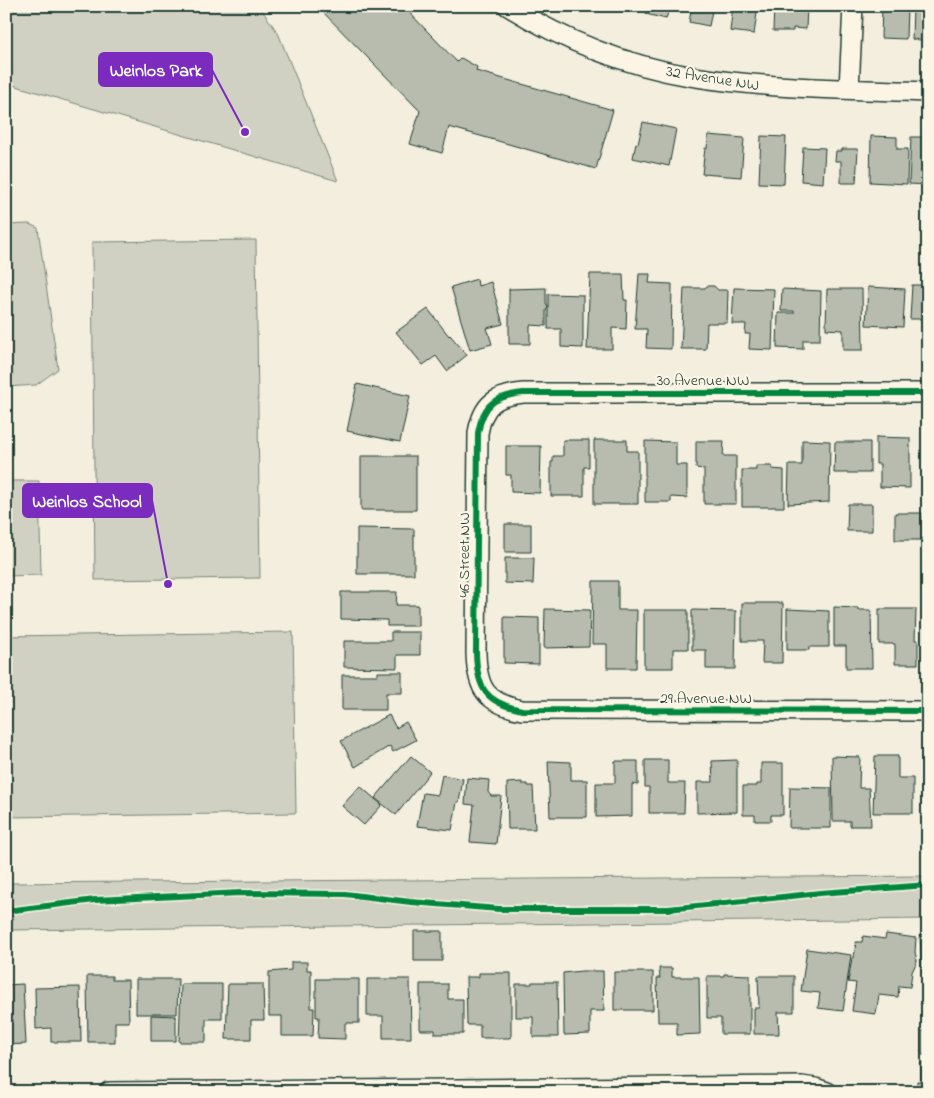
<svg xmlns="http://www.w3.org/2000/svg" width="934" height="1098" font-family="'Indie Flower',sans-serif">
  <style>
    .green { fill: #d0d1c2; stroke: #78877b }
    .building { fill: #b8bcae; stroke: #1f3d34 }
    .lines { fill: none; stroke-linecap: round; stroke-linejoin: round }
    .street-casing { stroke: #1f3d34; stroke-width: 22 }
    .street { stroke: #fcf5e5; stroke-width: 19 }
    .cycleway-casing { stroke: #fcf5e5; stroke-width: 9 }
    .cycleway { stroke: #00873e; stroke-width: 6 }
    .labels { text-anchor: middle; stroke-width: 4.5; stroke-linejoin: round; paint-order: stroke }
    .street-label { font-size: 16px; fill: #1f3d34; stroke: #fcf5e5 }
    .leader { fill: none; stroke: #7b2cbf; stroke-width: 2 }
    .callout-dot { fill: #7b2cbf; stroke: #fcf5e5; stroke-width: 2 }
    .callout { fill: #7b2cbf; stroke: #7b2cbf; stroke-width: 2 }
    .callout-label { font-size: 18px; text-anchor: middle; font-weight: bold; fill: #fff }
  </style>
  <rect width="100%" height="100%" fill="#f3eede"/>
  <filter id="ink" filterUnits="userSpaceOnUse"><feTurbulence type="fractalNoise" baseFrequency=".02" numOctaves="2"/><feDisplacementMap in="SourceGraphic" scale="10" xChannelSelector="R" yChannelSelector="G"/><feConvolveMatrix kernelMatrix="1 2 1 2 8 2 1 2 1" color-interpolation-filters="sRGB"/></filter>
  <g filter="url(#ink)">
    <!-- green -->
    <path class="green" d="M6 6H259L278 33 338 181 6 83Z
      M29 224 38 228 58 369 36 385 6 387V225Z
      M256 240 260 578 95 580 92 242Z
      M6 481H39L41 575 6 576Z
      M293 632 296 813 6 817V636Z
      M928 876V919L6 930V883Z"/>
    <!-- building -->
    <path class="building" d="M317 6H403L457 62 461 58 477 67 476 71 613 110 596 169 449 127 442 153 410 144 420 111Z
      M648 6H670L666 19 646 14Z
      M692 6H713L709 26 689 22Z
      M733 6H758L754 34 730 31Z
      M774 6H807L806 29 793 28V31H773Z
      M882 6H907L906 39 881 38Z
      M913 6H928V41L912 39Z
      M643 122 676 129 669 166 633 158 636 143 638 144Z
      M708 135 744 138 741 177 702 174 705 148 707 149Z
      M761 136 786 137 784 184 759 183Z
      M871 136 897 137V149H908L907 184 870 182Z
      M911 137H928V185L909 184Z
      M803 147 825 148 823 183 801 181Z
      M842 149H858L856 183H841V161H835L836 151H842Z
      M590 274H623L624 300H627L626 329 612 328V349H587Z
      M639 274H650L649 283 672 284 671 349 646 348 647 329H635Z
      M477 279 478 286 491 282 503 324 487 328 492 344 470 350 451 287Z
      M912 285H928V319H910Z
      M707 286H714L718 290H728L727 323H707L706 349H681L684 288H705Z
      M868 287 905 289 903 327 866 325Z
      M546 288V303L548 307 546 311V326L530 325V344H509V289Z
      M734 288 774 289 772 350 749 349 750 334H745L746 324H732Z
      M782 289 821 291 820 340H803V349L777 348 778 313H794V311H781Z
      M827 289H862L863 350H843V330L826 329Z
      M548 294 583 295V348L561 347V329H548Z
      M428 309 449 336 450 335 467 355 447 371 436 356 423 365 396 332Z
      M357 384 410 396 400 442 347 431Z
      M876 437 910 438V488L880 487V464H876Z
      M927 437H928V497H926Z
      M563 440H589V467H584V496H551V462H553V456H563Z
      M594 440H627V451H638V504H594Z
      M802 440 830 441 829 502 788 504 789 465H802Z
      M645 441 676 442V465H687V498L671 497V502H645Z
      M696 441H724L723 456H736V504H704V469L696 468Z
      M835 442H870V473H834Z
      M506 446H541L540 493 511 492V475H506Z
      M361 456H416V510H361Z
      M756 466H772V469L784 470V507H742V470H756Z
      M848 504H872V531H847Z
      M895 513H922V540H895Z
      M505 524H531V552H505Z
      M357 528 414 529V574H357Z
      M505 558H534L533 584 505 583Z
      M593 581H618V610H637L636 668H607V644H592Z
      M341 592H397L396 605H418V626H387V620L341 619Z
      M742 603H783L782 663H762L763 641H742Z
      M834 607 858 608V610H871L872 668H846V646H834Z
      M545 609 590 610 589 647 544 648Z
      M787 609 829 611V647H809V650H787Z
      M879 609H916L915 640H918V664H895V644H879Z
      M644 610H688V649H673V668H644Z
      M692 610 736 611 735 669H706V650H692Z
      M504 617 539 618V664L504 663Z
      M925 624H928V658H925Z
      M391 632H420V655H397V668L344 667V641H391Z
      M378 672H402V693H386V710H342V675H378Z
      M389 715 396 728 406 722 416 740 393 752 390 746 355 767 341 741Z
      M411 756 430 772 396 815 375 798Z
      M832 756 860 757 859 788H869L871 826H850V821H833Z
      M875 756H898V778H913V813H873Z
      M925 757H928V807H925Z
      M645 760H668V783H685L684 813H649V787H645Z
      M737 760V812L697 813V782H713L712 761Z
      M548 761 571 762V780H587V817H550Z
      M615 761H638V785L632 784V816L596 817V783H615Z
      M761 763H783V815H771V821H755V815H743V786H757V784H761Z
      M442 775 463 779 459 802H457L452 830 417 826 423 793 438 795Z
      M467 778 489 780 488 792 491 796H501L496 844 470 842 474 805 465 804Z
      M522 782V784H528V786H533L535 829H508L507 783Z
      M360 786 382 805 364 825 342 806Z
      M790 787 831 788V828H789Z
      M414 931H442V961H414Z
      M886 934 916 938 915 952 917 961 912 972 910 987 899 986 898 997 879 995 876 1014 852 1011 856 983 848 982 852 958H854L856 942H862L863 936 885 939Z
      M920 935H928V974H922Z
      M807 949 851 955 843 1011 818 1008 820 993 801 991Z
      M291 962H307V970H311V1008H314L313 1036H282V1016H269V972L291 970Z
      M659 968H672V977H699L700 1034 677 1035V1022H658L657 978H660Z
      M582 971H603L604 1011H590V1034L564 1035 563 973Z
      M614 972H653V1010H614Z
      M479 973H511V1037L509 1038H480V1025H467L466 977H479Z
      M724 974 750 975V1034H721V1018H707V976H724Z
      M87 976H112V980H128L129 1022H115V1042H88Z
      M758 976H794V1012H778L779 1034H754V1008H759Z
      M136 979H178L177 1014H136Z
      M316 979H359V1023H345V1039L318 1038 319 1017H316Z
      M367 979H410L411 1038H383V1016H367Z
      M532 982H557L558 1037H533V1017H516V984H532Z
      M23 984 26 1044 6 1045V985Z
      M181 984H222V1019H206V1042H179Z
      M228 984H263L264 1020H251V1039H226Z
      M420 984H448V999H463V1034H435V1030H420Z
      M80 987 81 1042H51V1028L36 1029 35 988Z
      M151 1015 176 1016V1041H151Z
      M925 1018H928V1055H922V1031H925Z
      M921 1063H928V1092H917V1081H921Z"/>
    <g class="lines">
      <!-- street casing -->
      <g class="street-casing">
        <path id="street" d="M508 6C563 40 625 65 689 76 767 89 848 89 928 92
          M849 89 853 6
          M928 393H523C495 396 483 404 478 433L476 653C477 689 486 703 522 710L928 711
          M109 1092 802 1086 815 1088 827 1092"/>
      </g>
      <!-- street -->
      <use href="#street" class="street"/>
      <!-- cycleway casing -->
      <g class="cycleway-casing">
        <path id="cycleway" d="M928 393H523C495 396 483 404 478 433L476 653C477 689 486 703 522 710L928 711
          M6 911 95 900 241 893 345 894 411 902 499 909H668L820 893 928 885"/>
      </g>
      <!-- cycleway -->
      <use href="#cycleway" class="cycleway"/>
    </g>
  </g>
  <g class="labels">
    <!-- street labels -->
    <g class="street-label">
      <text transform="translate(713 77) rotate(9)" y="6">32 Avenue NW</text>
      <text x="703" y="385">30 Avenue NW</text>
      <text transform="translate(463 555) rotate(-90)" y="6">46 Street NW</text>
      <text x="706" y="703">29 Avenue NW</text>
    </g>
  </g>
  <!-- callouts -->
  <path class="leader" d="M245 132L212 70M168 584L152 500"/>
  <g class="callout-dot">
    <circle cx="245" cy="132" r="5"/>
    <circle cx="168" cy="584" r="5"/>
  </g>
  <g class="callout">
    <rect x="99" y="53" width="113" height="33" rx="5"/>
    <rect x="23" y="484" width="129" height="33" rx="5"/>
  </g>
  <g class="callout-label">
    <text x="156" y="76">Weinlos Park</text>
    <text x="87" y="507">Weinlos School</text>
  </g>
  <!-- margin -->
  <rect width="934" height="1098" fill="none" stroke="#fcf5e5" stroke-width="25"/>
  <rect x="12" y="12" width="909" height="1073" fill="none" stroke="#1f3d34" stroke-width="2" filter="url(#ink)"/>
</svg>
